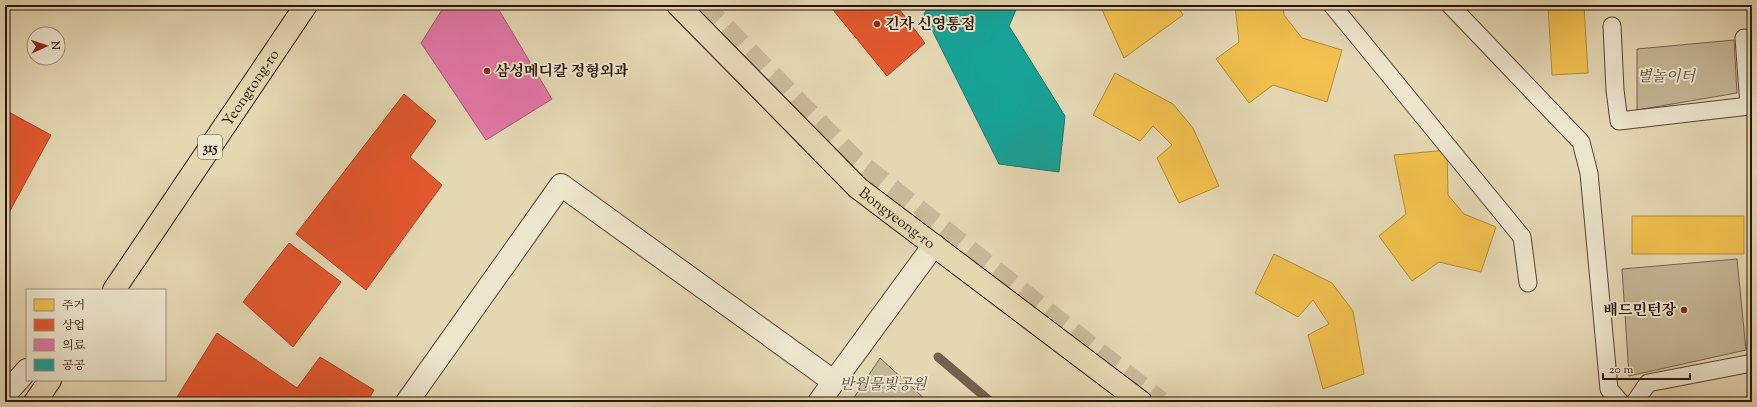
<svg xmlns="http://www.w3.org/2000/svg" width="1757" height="407" font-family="'Sorts Mill Goudy','Noto Serif KR',serif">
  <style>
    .green { fill: #c4b796; stroke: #76654f }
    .homes { fill: #f2c14e; stroke: #b68d39 }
    .shops { fill: #e4572e; stroke: #ac4323 }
    .health { fill: #e377a8; stroke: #ab5978 }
    .public { fill: #17a398; stroke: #1c786d }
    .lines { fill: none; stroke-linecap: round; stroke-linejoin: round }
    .stream { stroke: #73614c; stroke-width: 9 }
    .trunk-tunnel { stroke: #c8ba99; stroke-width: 22; stroke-dasharray: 22 11; stroke-linecap: butt }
    .service-casing { stroke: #584433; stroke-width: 19 }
    .minor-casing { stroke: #584433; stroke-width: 24 }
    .tertiary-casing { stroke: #584433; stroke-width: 24 }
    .primary-casing { stroke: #291308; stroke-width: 24 }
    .trunk-casing { stroke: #291308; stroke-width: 24 }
    .service { stroke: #ede6ce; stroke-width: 17 }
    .minor { stroke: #ede6ce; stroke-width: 22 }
    .tertiary { stroke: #ede6ce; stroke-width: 22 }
    .primary { stroke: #e4d8b3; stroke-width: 22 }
    .trunk { stroke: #e4d8b3; stroke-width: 22 }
    .poi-dot { fill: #8f2418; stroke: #ede6ce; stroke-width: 1.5 }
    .labels { text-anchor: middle; stroke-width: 4; stroke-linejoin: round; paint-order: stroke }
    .shield { fill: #ede6ce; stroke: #645243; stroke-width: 1 }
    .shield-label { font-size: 14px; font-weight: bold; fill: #291308 }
    .poi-label { font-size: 15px; font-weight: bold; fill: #291308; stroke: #ede6ce; text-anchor: start }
    .park-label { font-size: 15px; font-style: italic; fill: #5f4c3a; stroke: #ede6ce }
    .street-label { font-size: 15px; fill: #291308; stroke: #ede6ce }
  </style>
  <rect width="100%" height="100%" fill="#e4d8b3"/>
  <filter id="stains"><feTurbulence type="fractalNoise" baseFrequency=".005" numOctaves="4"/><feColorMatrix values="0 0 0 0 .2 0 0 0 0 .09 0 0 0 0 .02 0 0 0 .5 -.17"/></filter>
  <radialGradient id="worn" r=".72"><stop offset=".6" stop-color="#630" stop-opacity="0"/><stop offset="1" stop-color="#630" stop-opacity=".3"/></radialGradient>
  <!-- green -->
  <path class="green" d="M1734 40 1737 93 1637 110V49Z
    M1737 259 1746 350 1629 376 1622 269Z
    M880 358 928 402H851Z"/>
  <!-- homes -->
  <path class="homes" d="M1100 5H1177L1183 15 1124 58Z
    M1235 5H1283L1284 15 1302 38 1342 50 1327 102 1273 85 1249 103 1216 59 1239 42Z
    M1548 5H1584L1588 73 1552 75Z
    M1115 73 1173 104 1193 128 1219 186 1179 203 1157 158 1172 145 1153 126 1140 141 1093 115Z
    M1447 150 1448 195 1464 214 1496 227 1481 272 1439 262 1412 281 1379 236 1406 214 1394 155Z
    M1632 216H1744V254H1632Z
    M1274 254 1332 283 1353 311 1364 374 1323 389 1308 335 1329 324 1313 300 1298 317 1255 293Z"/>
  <!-- shops -->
  <path class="shops" d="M829 5H896L925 43 887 76Z
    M404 94 436 121 410 157 442 185 366 290 296 234Z
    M5 110 51 135 5 220Z
    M289 243 341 282 293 347 243 302Z
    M217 333 297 388 320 357 374 390 367 402H174Z"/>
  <!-- health -->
  <path class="health" d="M445 5H496L552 99 486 140 421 43Z"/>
  <!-- public -->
  <path class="public" d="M929 5H1018L1009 26 1065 116 1059 172 999 164 924 14Z"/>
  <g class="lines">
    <!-- stream -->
    <path class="stream" d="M938 357 991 402"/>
    <!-- trunk-tunnel -->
    <path class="trunk-tunnel" d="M702 5 853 159 1160 402"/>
    <!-- service casing -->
    <g class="service-casing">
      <path id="service" d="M1332 5 1522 237 1528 283
        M1450 5 1581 142 1589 173 1609 389 1620 402
        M1612 26 1615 90 1619 121 1749 106 1744 38
        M1635 402 1648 383 1752 363"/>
    </g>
    <!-- minor casing -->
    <g class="minor-casing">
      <path id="minor" d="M407 402 561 185 833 381
        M819 402 934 245"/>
    </g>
    <!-- tertiary casing -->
    <g class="tertiary-casing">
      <path id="tertiary" d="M5 390 10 389 27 370"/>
    </g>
    <!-- primary casing -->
    <g class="primary-casing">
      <g id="primary">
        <path id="s1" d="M114 290 306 5"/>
        <path d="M35 402 50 380"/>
      </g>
    </g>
    <!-- trunk casing -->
    <g class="trunk-casing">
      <g id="trunk">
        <path id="s2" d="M678 5 858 188 1141 402"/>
      </g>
    </g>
    <!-- service -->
    <use href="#service" class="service"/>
    <!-- minor -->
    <use href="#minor" class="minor"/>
    <!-- tertiary -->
    <use href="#tertiary" class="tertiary"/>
    <!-- primary -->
    <use href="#primary" class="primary"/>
    <!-- trunk -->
    <use href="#trunk" class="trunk"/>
  </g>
  <!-- markers -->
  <g class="poi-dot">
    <circle cx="877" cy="24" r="4"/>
    <circle cx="487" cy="71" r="4"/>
    <circle cx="1684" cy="310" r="4"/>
  </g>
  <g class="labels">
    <!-- shield labels -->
    <rect class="shield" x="198" y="135" width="24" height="24" rx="3"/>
    <g class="shield-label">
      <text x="210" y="152">315</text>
    </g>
    <!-- poi labels -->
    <g class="poi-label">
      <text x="885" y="29">긴자 신영통점</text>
      <text x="495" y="76">삼성메디칼 정형외과</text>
      <text x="1676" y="315" text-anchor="end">배드민턴장</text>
    </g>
    <!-- park labels -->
    <g class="park-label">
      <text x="1666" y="81">별놀이터</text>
      <text x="883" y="389">반월물빛공원</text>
    </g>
    <!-- street labels -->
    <g class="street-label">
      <text dy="5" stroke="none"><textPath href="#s1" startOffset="244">Yeongtong-ro</textPath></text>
      <text dy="5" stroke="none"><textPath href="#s2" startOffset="306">Bongyeong-ro</textPath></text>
    </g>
  </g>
  <!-- margin -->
  <rect width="1757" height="407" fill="none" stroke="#e4d8b3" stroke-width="20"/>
  <rect x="6" y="6" width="1745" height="395" fill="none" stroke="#291308" stroke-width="2"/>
  <rect x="10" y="10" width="1737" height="387" fill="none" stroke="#291308"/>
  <!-- legend -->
  <rect x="26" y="289" width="140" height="92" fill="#ede6ce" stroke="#9f927f"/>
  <rect x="34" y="299" width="20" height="12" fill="#f2c14e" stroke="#9f927f"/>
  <text x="62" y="309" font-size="12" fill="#291308">주거</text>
  <rect x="34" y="319" width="20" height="12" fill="#e4572e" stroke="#9f927f"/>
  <text x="62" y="329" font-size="12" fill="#291308">상업</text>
  <rect x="34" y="339" width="20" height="12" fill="#e377a8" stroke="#9f927f"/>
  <text x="62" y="349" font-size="12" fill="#291308">의료</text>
  <rect x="34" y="359" width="20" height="12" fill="#17a398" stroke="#9f927f"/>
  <text x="62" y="369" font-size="12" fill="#291308">공공</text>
  <!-- north arrow -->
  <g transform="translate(46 46) rotate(87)"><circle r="19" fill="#ede6ce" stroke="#9f927f"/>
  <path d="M0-3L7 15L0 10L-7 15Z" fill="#8f2418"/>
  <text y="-6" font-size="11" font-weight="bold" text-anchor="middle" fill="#291308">N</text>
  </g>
  <!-- scale -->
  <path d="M1603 373v6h87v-6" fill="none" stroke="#291308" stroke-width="2"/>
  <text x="1609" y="373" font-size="12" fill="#291308" stroke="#ede6ce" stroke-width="3" paint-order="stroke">20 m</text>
  <rect width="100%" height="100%" filter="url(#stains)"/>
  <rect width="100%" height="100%" fill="url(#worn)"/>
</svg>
